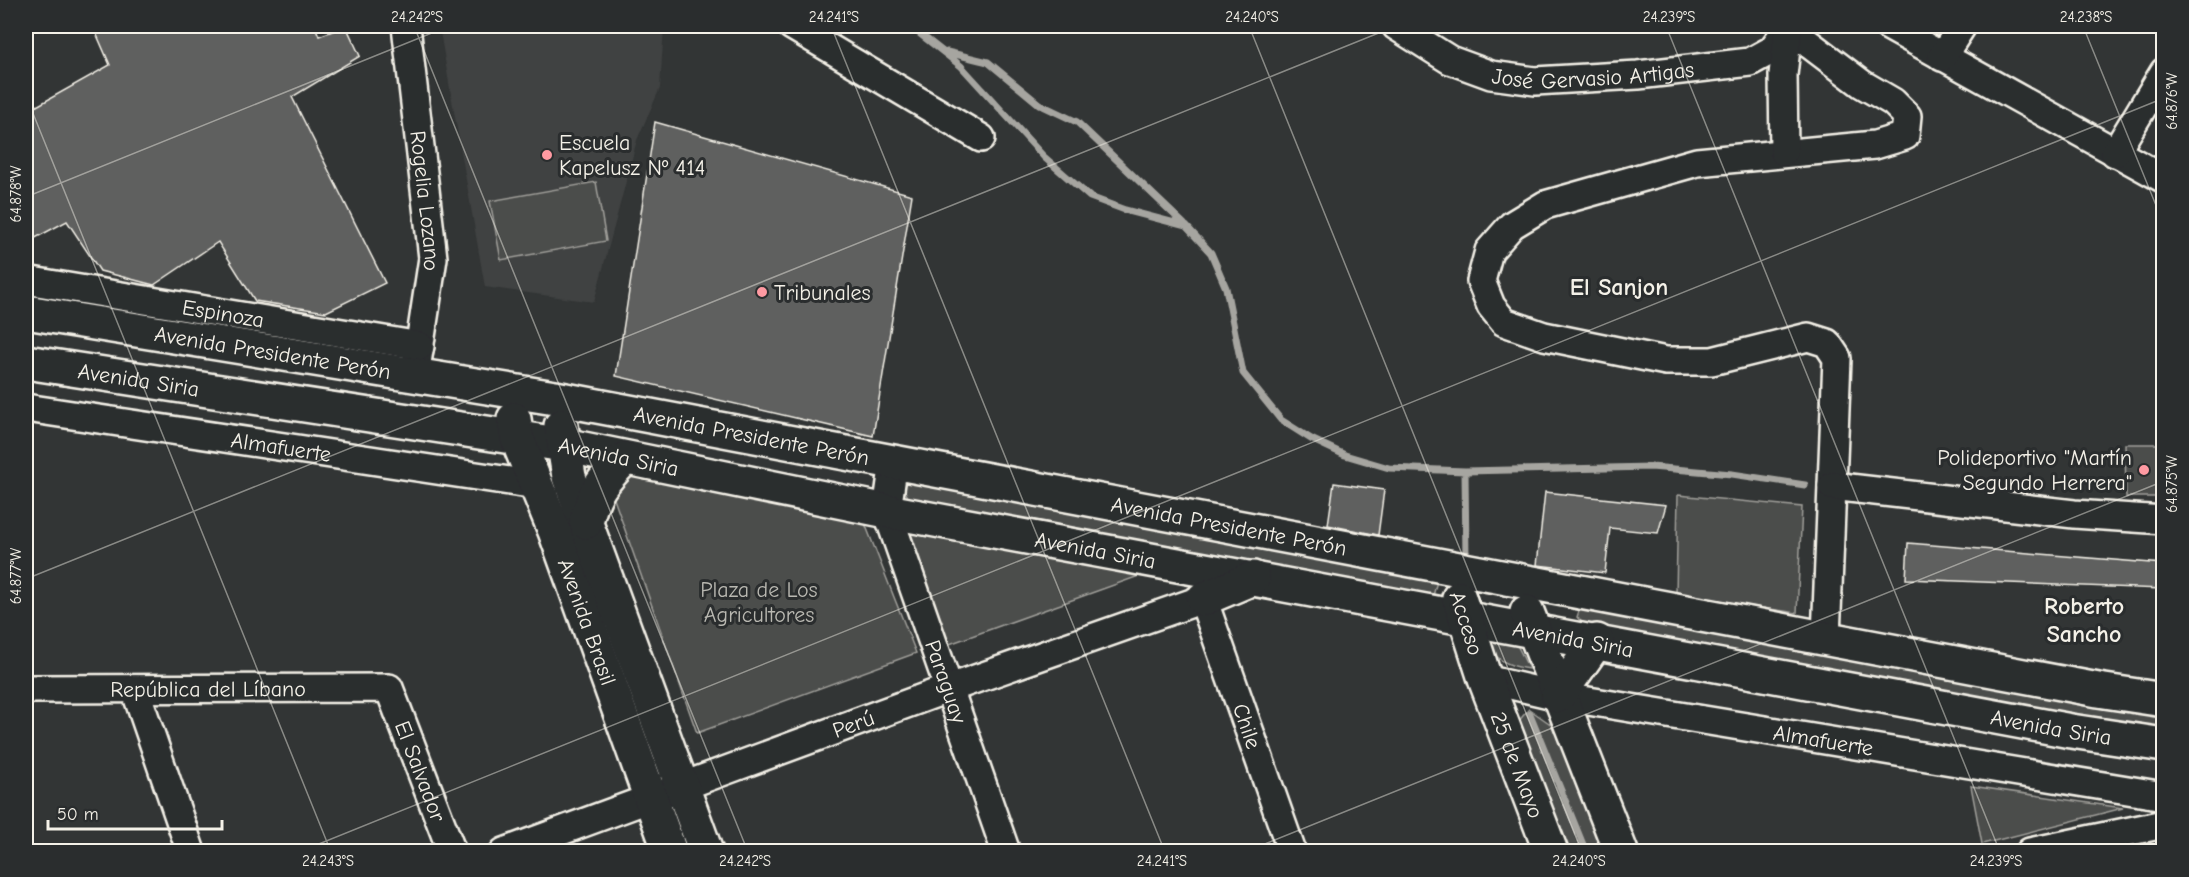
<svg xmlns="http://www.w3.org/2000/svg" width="2189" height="877" font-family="'Comic Neue',sans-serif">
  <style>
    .built { fill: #404242 }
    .green { fill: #4b4d4c; stroke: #a09f9a; stroke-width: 1.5 }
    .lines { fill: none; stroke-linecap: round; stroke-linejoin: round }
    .stream { stroke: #a6a5a0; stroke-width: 7 }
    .building { fill: #5f605f; stroke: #f4f1e8; stroke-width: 1.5 }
    .street-casing { stroke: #f4f1e8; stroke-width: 32 }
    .secondary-casing { stroke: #f4f1e8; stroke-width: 38 }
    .street { stroke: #2a2d2e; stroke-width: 27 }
    .secondary { stroke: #2a2d2e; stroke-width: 33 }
    .ticks { fill: none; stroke: #f4f1e8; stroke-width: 1.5; stroke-opacity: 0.45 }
    .poi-dot { fill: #ff9aa2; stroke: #2a2d2e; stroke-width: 2 }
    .labels { text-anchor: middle; stroke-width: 6; stroke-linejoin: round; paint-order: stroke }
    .street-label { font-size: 22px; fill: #f4f1e8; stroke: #2a2d2e }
    .poi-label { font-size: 22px; fill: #f4f1e8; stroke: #2a2d2e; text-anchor: start }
    .park-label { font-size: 22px; fill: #b9b8b1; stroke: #2a2d2e }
    .neighbourhood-label { font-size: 24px; font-weight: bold; fill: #f4f1e8; stroke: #2a2d2e }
    .neatline { fill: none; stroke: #f4f1e8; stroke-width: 2 }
    .ticks-label { font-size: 15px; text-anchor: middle; fill: #f4f1e8 }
  </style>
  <rect width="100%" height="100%" fill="#323535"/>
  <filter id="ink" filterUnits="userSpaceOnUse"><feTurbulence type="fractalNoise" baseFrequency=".0167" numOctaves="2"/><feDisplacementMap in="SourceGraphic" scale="12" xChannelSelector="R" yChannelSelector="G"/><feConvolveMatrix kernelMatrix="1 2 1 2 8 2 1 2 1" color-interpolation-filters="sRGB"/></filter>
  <g filter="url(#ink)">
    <!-- built -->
    <path class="built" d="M439 26H664L660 88 637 140 594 302 485 287Z"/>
    <!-- green -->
    <path class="green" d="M596 182 606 241 501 260 490 201Z
      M2125 444H2163V497H2126Z
      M627 472 862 516 916 653 697 733 613 496Z
      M907 481 1437 581 1433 596 1428 598 909 499 904 489Z
      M1678 495 1802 507 1797 613 1676 595Z
      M901 526 1150 572 941 647Z
      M1585 608 2163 711V734L1584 625 1577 617 1579 611Z
      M1481 638 1514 639 1529 669C1505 666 1494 658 1481 638Z
      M1529 709 1556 728 1607 851H1568L1516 724Z
      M1971 786 2123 808 1982 844Z"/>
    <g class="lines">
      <!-- stream -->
      <path class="stream" d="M910 26 961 66 1044 157 1090 197 1125 210 1186 226 1211 253 1226 288 1243 373 1281 420 1311 439 1345 455 1389 468 1465 471 1651 467 1732 474 1805 485
        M947 52 988 62 1039 104 1077 122 1184 224
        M1465 471 1466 559
        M1530 714 1586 852"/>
    </g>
    <!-- building -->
    <path class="building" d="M93 26H315L319 36 346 26 360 56 292 97 385 283 326 312 255 301 218 242 154 285 100 271 67 221 26 243V112L110 65Z
      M655 122 912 195 873 436 616 376Z
      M1334 483 1384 490 1378 535 1328 525Z
      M1545 492 1666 505 1658 533 1610 528 1605 573 1546 566 1537 565Z
      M1908 543 2163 564V589L1906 579Z"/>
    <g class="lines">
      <!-- street casing -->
      <g class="street-casing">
        <g id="street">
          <path id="s1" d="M406 26 433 258 417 363"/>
          <path d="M792 26 981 138"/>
          <path id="s2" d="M1396 26 1450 60 1491 75 1535 81 1638 75 1750 62 1772 50 1788 28 1862 84 1893 102 1907 116 1905 136 1875 145 1697 162 1545 205 1512 225 1489 251 1481 281 1491 306 1504 322 1544 336 1666 361H1712L1808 337 1827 343 1837 358 1826 638"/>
          <path d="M1888 26 2164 179"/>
          <path d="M1942 57 1962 26"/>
          <path d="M1784 152 1783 75 1788 30"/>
          <path d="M2115 153 2164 72"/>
          <path id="s3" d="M26 280 420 346"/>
          <path id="s4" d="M26 408 536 485"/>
          <path id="s5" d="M894 461 887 511 1006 852"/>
          <path d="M1832 486 2074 514 2164 520"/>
          <path id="s6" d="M1485 679 1558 696 2164 796"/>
          <path id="s7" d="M26 689 389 688 452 852"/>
          <path d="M135 689 191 852"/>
          <path id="s8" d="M504 852 947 689 1203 599 1292 852"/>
          <path d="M2030 852 2164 824"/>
        </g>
      </g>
      <!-- secondary casing -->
      <g class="secondary-casing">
        <g id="secondary">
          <path id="s9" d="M26 312 555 398 2098 690 2164 700"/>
          <path id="s10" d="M26 362 564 445 887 511 2071 731 2164 745"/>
          <path id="s11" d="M514 419 517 438 555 531 670 852"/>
          <path d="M561 426 569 477 706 852"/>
          <path d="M586 522C593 492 603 480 624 459"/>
          <path id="s12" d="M1459 598 1485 679 1551 852"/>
          <path d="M1203 599 1253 578"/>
          <path d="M1527 612 1621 852"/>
          <path d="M1558 696 1597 641"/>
        </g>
      </g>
      <!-- street -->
      <use href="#street" class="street"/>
      <!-- secondary -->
      <use href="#secondary" class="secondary"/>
    </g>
  </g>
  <!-- ticks -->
  <path class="ticks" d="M414 26 748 852M831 26 1165 852M1249 26 1582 852M1666 26 2000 852M2083 26 2164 225M26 96 331 852M26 197 449 26M26 579 1396 26M299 852 2164 98M1245 852 2164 481"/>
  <!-- markers -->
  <g class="poi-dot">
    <circle cx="547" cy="155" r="6"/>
    <circle cx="762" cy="292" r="6"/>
    <circle cx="2144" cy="470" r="6"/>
  </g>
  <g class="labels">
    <!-- street labels -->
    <g class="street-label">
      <text dy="8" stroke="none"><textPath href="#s2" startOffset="210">José Gervasio Artigas</textPath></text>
      <text dy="8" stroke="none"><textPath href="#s1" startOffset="176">Rogelia Lozano</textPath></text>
      <text dy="8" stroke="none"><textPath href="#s3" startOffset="200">Espinoza</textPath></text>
      <text dy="8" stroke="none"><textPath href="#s9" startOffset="250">Avenida Presidente Perón</textPath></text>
      <text dy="8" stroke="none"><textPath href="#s10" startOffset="114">Avenida Siria</textPath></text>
      <text dy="8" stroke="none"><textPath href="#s9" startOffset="736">Avenida Presidente Perón</textPath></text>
      <text dy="8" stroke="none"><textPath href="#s4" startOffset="258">Almafuerte</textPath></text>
      <text dy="8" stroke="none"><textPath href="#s10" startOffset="600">Avenida Siria</textPath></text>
      <text dy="8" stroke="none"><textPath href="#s9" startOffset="1222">Avenida Presidente Perón</textPath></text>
      <text dy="8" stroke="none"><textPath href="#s10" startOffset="1086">Avenida Siria</textPath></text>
      <text dy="8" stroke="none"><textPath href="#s11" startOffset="216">Avenida Brasil</textPath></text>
      <text transform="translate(1467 623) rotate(72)" y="8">Acceso</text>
      <text dy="8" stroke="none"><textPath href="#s10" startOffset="1572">Avenida Siria</textPath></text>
      <text dy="8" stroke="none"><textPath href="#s5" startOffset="231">Paraguay</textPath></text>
      <text dy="8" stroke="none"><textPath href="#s7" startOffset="182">República del Líbano</textPath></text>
      <text dy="8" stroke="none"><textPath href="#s8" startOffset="372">Perú</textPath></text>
      <text dy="8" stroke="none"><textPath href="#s8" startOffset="878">Chile</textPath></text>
      <text dy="8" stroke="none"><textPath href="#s10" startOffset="2058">Avenida Siria</textPath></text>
      <text dy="8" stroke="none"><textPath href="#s6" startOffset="344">Almafuerte</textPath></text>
      <text dy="8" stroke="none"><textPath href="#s12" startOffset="177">25 de Mayo</textPath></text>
      <text dy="8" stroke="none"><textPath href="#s7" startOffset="452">El Salvador</textPath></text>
    </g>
    <!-- poi labels -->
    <g class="poi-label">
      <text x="559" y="150">Escuela<tspan x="559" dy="25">Kapelusz Nº 414</tspan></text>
      <text x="774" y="300">Tribunales</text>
      <text x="2132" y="465" text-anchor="end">Polideportivo "Martín<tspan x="2132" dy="25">Segundo Herrera"</tspan></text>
    </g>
    <!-- park labels -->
    <g class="park-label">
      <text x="759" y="597">Plaza de Los<tspan x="759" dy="25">Agricultores</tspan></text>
    </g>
    <!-- neighbourhood labels -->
    <g class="neighbourhood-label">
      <text x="1619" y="295">El Sanjon</text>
      <text x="2084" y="614">Roberto<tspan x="2084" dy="28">Sancho</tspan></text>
    </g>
  </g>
  <!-- margin -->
  <rect width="2189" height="877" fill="none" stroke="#2a2d2e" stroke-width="66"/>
  <!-- scale -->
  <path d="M48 820v9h174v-9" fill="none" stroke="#f4f1e8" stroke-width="3"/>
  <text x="57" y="820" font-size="18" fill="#f4f1e8" stroke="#2a2d2e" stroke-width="4.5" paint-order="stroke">50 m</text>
  <rect x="33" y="33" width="2123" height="811" class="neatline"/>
  <g class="ticks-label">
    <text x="417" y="22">24.242°S</text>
    <text x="834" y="22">24.241°S</text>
    <text x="1252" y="22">24.240°S</text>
    <text x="1669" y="22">24.239°S</text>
    <text x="2086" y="22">24.238°S</text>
    <text transform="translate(2172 101) rotate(-90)" y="5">64.876°W</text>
    <text transform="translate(16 194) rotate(-90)" y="5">64.878°W</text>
    <text transform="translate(2172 484) rotate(-90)" y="5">64.875°W</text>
    <text transform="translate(16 576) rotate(-90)" y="5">64.877°W</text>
    <text x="328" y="866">24.243°S</text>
    <text x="745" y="866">24.242°S</text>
    <text x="1162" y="866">24.241°S</text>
    <text x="1579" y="866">24.240°S</text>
    <text x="1996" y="866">24.239°S</text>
  </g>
</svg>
